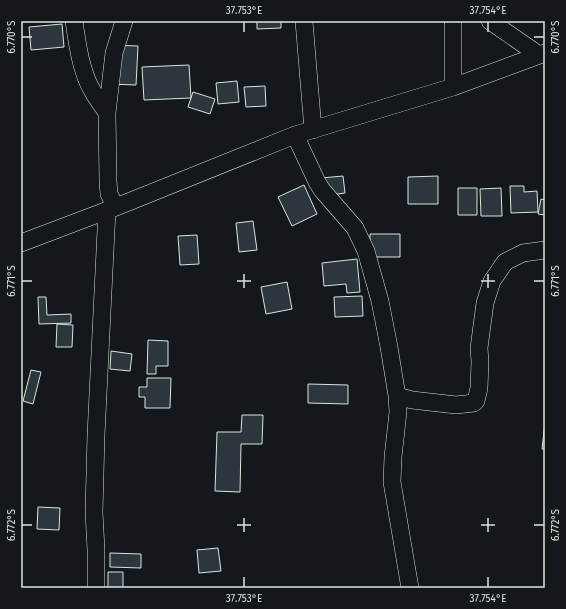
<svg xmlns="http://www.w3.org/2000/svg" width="566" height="609" font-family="'Fira Sans',sans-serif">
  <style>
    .building { fill: #2c363c; stroke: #d8e6dc }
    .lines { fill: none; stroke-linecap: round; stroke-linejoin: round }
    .minor-casing { stroke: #d8e6dc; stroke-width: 18 }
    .minor { stroke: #14181c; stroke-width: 17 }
    .ticks { fill: none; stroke: #d8e6dc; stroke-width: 1.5 }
    .neatline { fill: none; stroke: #d8e6dc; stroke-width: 1.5 }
    .ticks-label { font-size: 10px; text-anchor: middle; fill: #d8e6dc }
  </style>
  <rect width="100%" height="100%" fill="#14181c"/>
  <!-- building -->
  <path class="building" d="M257 21H281V28L257 29Z
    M62 24 64 47 31 50 29 27Z
    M109 45 138 46 136 85 108 84Z
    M189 65 191 98 144 100 142 67Z
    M237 81 239 102 218 104 216 83Z
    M265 86 266 106 246 107 244 87Z
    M193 92 215 99 210 114 188 107Z
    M343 176 345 193 323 196 321 178Z
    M438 176V204H408V177Z
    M304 185 317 214 292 226 278 197Z
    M510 186H524V192L537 191 538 212 511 213Z
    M458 188H477V215H458Z
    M501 188 502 216H481L480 189Z
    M541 199 545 200V215L538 214Z
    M253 221 257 250 239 252 236 223Z
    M370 234H400V257H370Z
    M197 235 199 264 180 265 178 236Z
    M357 259 360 292 347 293 346 284 324 286 322 263Z
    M287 282 292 309 266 314 261 287Z
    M362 296 363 316 335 317 334 297Z
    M38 297H46L47 315 71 314V323L39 324Z
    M57 324 73 325 72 347H56Z
    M148 340 168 341V366H156V374H147Z
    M111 351 132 354 130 371 110 369Z
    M31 370 41 372 33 404 23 401Z
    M147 378H171L170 408H145V397H139V387H147Z
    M308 384 348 385V404L308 403Z
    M242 415H263L262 444H241L240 492 215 491 217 432H241Z
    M545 423V449H542Z
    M38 507 60 508 59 530 37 529Z
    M218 548 221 571 199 573 197 550Z
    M110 553 141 554V568L110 567Z
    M108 572H123V588H108Z"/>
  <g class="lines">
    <!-- minor casing -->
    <g class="minor-casing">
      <path id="minor" d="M74 21C77 42 81 72 92 90 96 98 102 105 107 113
        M304 21 313 130
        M453 21V87
        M490 21 539 55
        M295 135 317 182 322 190 355 228 366 251 380 301 389 347 397 396 398 412 393 457 392 482 410 588
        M116 207 109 194 108 181 107 113 114 53 124 21
        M21 243 116 207 295 135 453 87 545 53
        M397 396 412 400 456 405 474 403 476 401 479 388 480 362 479 348 485 303 492 281 505 262 523 253 545 250
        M96 588V550L94 512 96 435 107 210"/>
    </g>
    <!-- minor -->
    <use href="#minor" class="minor"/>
  </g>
  <!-- ticks -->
  <path class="ticks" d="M244 22V32M488 22V32M22 37H32M534 37H544M244 274V288M488 274V288M22 281H32M237 281H251M481 281H495M534 281H544M244 518V532M488 518V532M22 525H32M237 525H251M481 525H495M534 525H544M244 577V587M488 577V587"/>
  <!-- border -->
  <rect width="566" height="609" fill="none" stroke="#14181c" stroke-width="44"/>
  <rect x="22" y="22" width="522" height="565" class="neatline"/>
  <g class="ticks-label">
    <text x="244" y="14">37.753°E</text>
    <text x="488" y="14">37.754°E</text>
    <text transform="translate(11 37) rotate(-90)" y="4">6.770°S</text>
    <text transform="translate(555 37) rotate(-90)" y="4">6.770°S</text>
    <text transform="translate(11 281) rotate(-90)" y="4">6.771°S</text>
    <text transform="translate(555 281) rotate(-90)" y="4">6.771°S</text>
    <text transform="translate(11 525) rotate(-90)" y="4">6.772°S</text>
    <text transform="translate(555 525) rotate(-90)" y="4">6.772°S</text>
    <text x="244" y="602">37.753°E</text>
    <text x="488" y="602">37.754°E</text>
  </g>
</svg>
